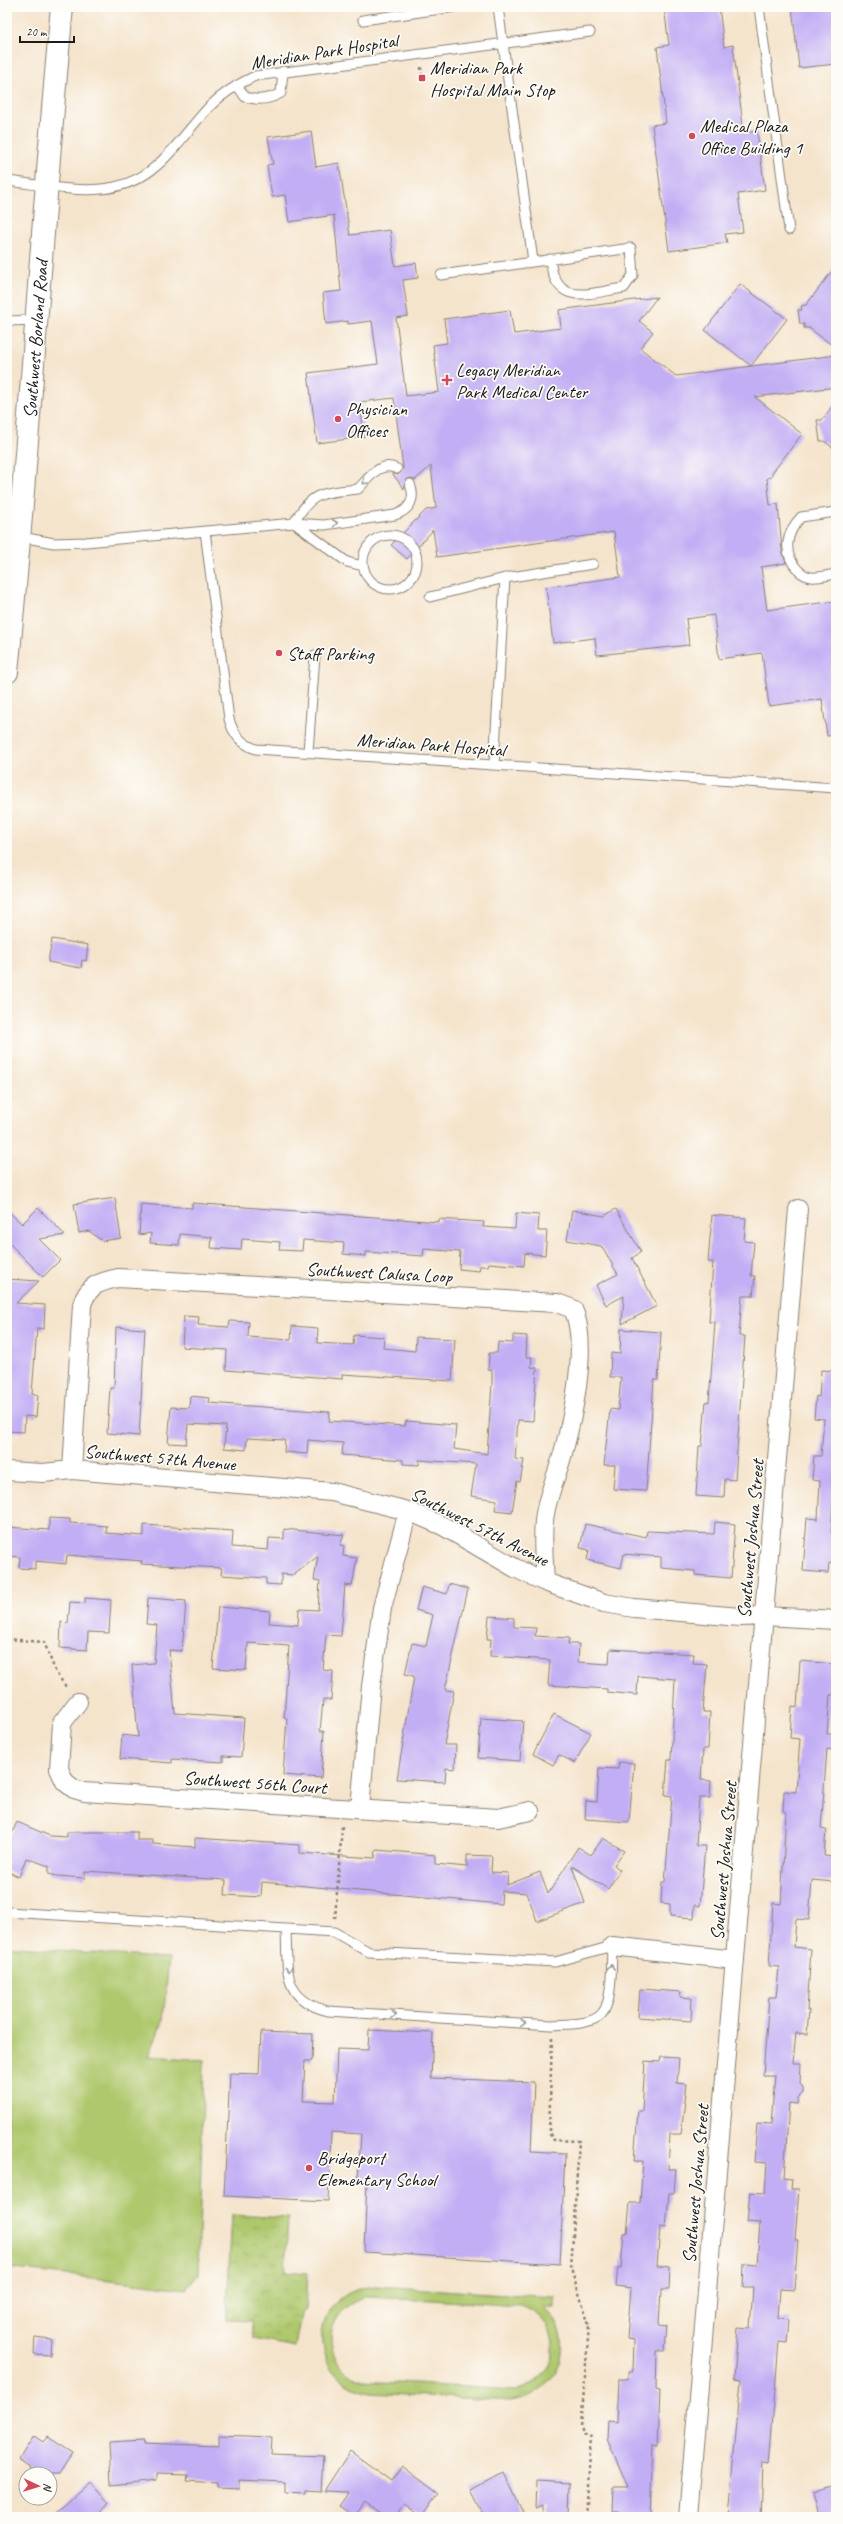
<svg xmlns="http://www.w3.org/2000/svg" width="843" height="2524" font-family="Caveat,sans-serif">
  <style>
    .park { fill: url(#park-crowns); stroke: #667244 }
    .pitch { fill: #afc86d; stroke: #667244; fill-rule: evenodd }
    .building { fill: #c2aef4 }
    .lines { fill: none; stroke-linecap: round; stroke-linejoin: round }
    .service-casing { stroke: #888074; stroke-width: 11 }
    .minor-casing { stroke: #888074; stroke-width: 20 }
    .secondary-casing { stroke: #888074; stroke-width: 24 }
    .path { stroke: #888074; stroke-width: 2.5; stroke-dasharray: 3 3; stroke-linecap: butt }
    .service { stroke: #fff; stroke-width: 9 }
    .minor { stroke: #fff; stroke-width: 18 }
    .secondary { stroke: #fff; stroke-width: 22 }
    .oneway { stroke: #999 }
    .poi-dot { fill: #d1495b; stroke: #fdfcf7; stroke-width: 1.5 }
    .labels { text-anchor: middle; stroke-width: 3.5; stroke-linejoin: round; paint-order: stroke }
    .street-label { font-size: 19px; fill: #1c1c1c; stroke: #fdfcf7 }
    .poi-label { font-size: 19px; fill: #1c1c1c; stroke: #fdfcf7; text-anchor: start }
  </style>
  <defs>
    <pattern id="park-crowns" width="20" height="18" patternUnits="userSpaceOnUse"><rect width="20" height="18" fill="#afc86d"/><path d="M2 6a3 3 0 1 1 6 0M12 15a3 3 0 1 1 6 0" fill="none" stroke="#96ab5e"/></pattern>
  </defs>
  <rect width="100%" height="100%" fill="#fdfcf7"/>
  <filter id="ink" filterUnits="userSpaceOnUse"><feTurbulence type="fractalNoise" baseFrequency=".025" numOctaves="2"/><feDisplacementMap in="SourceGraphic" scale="8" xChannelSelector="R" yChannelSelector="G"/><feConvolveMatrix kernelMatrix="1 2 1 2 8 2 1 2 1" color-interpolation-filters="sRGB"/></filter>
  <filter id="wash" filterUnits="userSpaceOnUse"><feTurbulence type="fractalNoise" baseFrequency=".012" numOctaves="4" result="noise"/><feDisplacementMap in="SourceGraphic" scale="16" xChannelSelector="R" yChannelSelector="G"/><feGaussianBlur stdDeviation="0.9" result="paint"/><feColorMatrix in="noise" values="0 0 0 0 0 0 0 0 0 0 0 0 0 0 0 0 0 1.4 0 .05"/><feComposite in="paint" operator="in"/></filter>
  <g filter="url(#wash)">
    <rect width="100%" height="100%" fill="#f5e4cc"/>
    <!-- park -->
    <path class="park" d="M232 2215 288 2218 285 2271 308 2273 306 2310 301 2314 295 2347 253 2339 251 2321 226 2320Z"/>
    <!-- pitch -->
    <path class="pitch" d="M7 1946 169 1959 163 2020 149 2056 204 2060 198 2274 186 2289 7 2268Z
      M377 2286 554 2297V2307H543C582 2338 558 2395 512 2401L371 2393C302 2379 307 2289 377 2286ZM369 2296 521 2306C566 2322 563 2380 516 2390L363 2381C318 2364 321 2307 369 2296Z"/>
    <g id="blocks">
      <!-- building -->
      <path class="building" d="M664 7H719L724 47 733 45 744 133 757 131 765 190 738 194 743 232 725 234 727 243 669 251 652 125 666 123 657 47 669 45Z
        M792 7H836V64L799 68Z
        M311 131 316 167 339 163 350 235 390 230 395 266 416 263 418 278 403 280 408 316 396 318 406 396 439 392 433 345 447 343 444 319 510 310 514 334 561 328 559 310 657 297 639 321 653 332 640 348 676 376 836 355V387L755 397 802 434 772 473V477L767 478 770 505 778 504 782 550 786 563 761 567 767 610 836 601V735L827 736 822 699 769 706 762 653 719 659 714 615 686 619 689 645 597 655 595 638 553 643 546 587 620 577 614 532 437 557 433 530 407 559 391 545 426 510 436 508 431 466 415 480 411 478 406 480 404 489 392 473 398 475 403 468 394 398 360 402 364 437 317 443 308 373 378 364 372 321 348 324V321L326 324 323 293 341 291 334 215 289 222 285 195 272 197 267 165 273 164 268 137Z
        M836 266V348L809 328H804V324H800L798 310H802L801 306 806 305Z
        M740 284 787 319 751 366 705 330Z
        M836 401V450L824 441H820L817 420H822Z
        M52 939 88 945 86 961 82 960 81 968 48 962Z
        M115 1198 121 1238 102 1241 89 1231 79 1233 74 1204Z
        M192 1203 439 1222V1219L484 1222 483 1227 515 1229 516 1213 539 1215 538 1231H547L545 1255 525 1253 524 1266 489 1263 488 1266H480L479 1271 459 1269 460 1252 424 1249 423 1256 366 1252V1256L343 1254 344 1243 303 1240 302 1251 279 1250 280 1242 242 1239 241 1250 211 1248 212 1237 180 1234 179 1245 150 1243 151 1233 139 1235 141 1204 192 1208Z
        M38 1208 65 1235 39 1239 60 1260 43 1277 7 1241V1210L22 1224Z
        M616 1209 641 1252 632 1258 657 1306 622 1324 624 1296 606 1305 596 1285 618 1274 601 1246 567 1240 572 1210 604 1216Z
        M712 1215 746 1218 744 1241 754 1242 751 1276H755L753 1296H742L739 1336H745L735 1480 725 1479 724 1498 696 1496 699 1446H702L706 1401 709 1402 715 1322H709L713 1262H708Z
        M7 1279 39 1281 16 1303 45 1305 44 1329 37 1328 32 1394 38 1395 36 1417 25 1416 24 1432 7 1431Z
        M184 1316 199 1317 198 1325 229 1327 230 1321 249 1322 248 1337 291 1340 292 1326 318 1328 317 1343 353 1345 354 1335 384 1337 383 1348 415 1351 416 1337 455 1339 452 1381 342 1374V1379L226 1370 227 1350 182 1347Z
        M116 1327 145 1329 139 1436 107 1433 110 1388H114Z
        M621 1329 661 1332 658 1380H654L646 1491 613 1489 615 1465H604L610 1409 618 1410 621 1377H610L611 1353 620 1354Z
        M513 1335 527 1336 526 1357H532L531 1367 537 1368 533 1421 518 1420 515 1459 524 1460 520 1482 517 1481 512 1512 495 1510 497 1500 471 1496 476 1464 419 1460V1465L403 1464V1460L342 1455 343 1443 308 1440 307 1454 284 1452 285 1440 247 1438 246 1450 224 1448 226 1426 188 1424 186 1444 168 1443 171 1407 189 1408 190 1396 210 1398 209 1403 330 1412 329 1421 405 1426 406 1421 456 1425 454 1449 487 1454 492 1384V1370H488L489 1353H497L498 1342 513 1343Z
        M821 1370 836 1371V1506L833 1505 831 1533H836V1547L835 1564 829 1563 828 1573 803 1571 807 1518 818 1519 820 1481 812 1480 814 1456H821L824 1419 814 1418 816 1396 819 1397Z
        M49 1518 70 1519V1523L107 1526 106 1533 144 1536V1525L233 1531 232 1547 268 1550 269 1538 284 1539V1529L344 1535 340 1545 344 1546 343 1556 357 1558 352 1586 345 1585 341 1636 326 1635 323 1670 333 1671 331 1700H323L320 1731H324L321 1778 283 1775 287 1718H284L289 1646 248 1643 246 1670 213 1668 218 1607 270 1611 269 1623 298 1625 299 1609 318 1610 320 1581 314 1580 318 1556 294 1575 281 1574V1585L266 1584V1578L221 1575 222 1568 141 1564 142 1561 67 1555 66 1564 35 1561V1569L19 1568 20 1557 7 1556V1527L49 1530Z
        M715 1522 735 1524 731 1578 695 1575V1571L661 1568V1557L624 1554 621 1568 587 1560 589 1550 580 1548 585 1524 646 1537 647 1531 714 1534Z
        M449 1584 468 1589 445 1690 454 1691 444 1745H456L455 1769 446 1768 445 1782 397 1779 414 1676 405 1674 412 1643 426 1646 433 1615 416 1610 422 1587 447 1594Z
        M85 1598 111 1600 109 1633 88 1632 87 1650 60 1648 61 1622 68 1623 70 1602 85 1603Z
        M148 1598 186 1601 182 1651 169 1650 175 1713 244 1718 241 1757 223 1756V1762L172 1759V1763L120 1759 122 1735 138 1737 132 1665 154 1663 157 1625 146 1624Z
        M489 1616 514 1618V1627L536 1628 535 1636 569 1638 568 1644H579L578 1662 609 1664 610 1649 694 1654 693 1663 707 1664 703 1712H710L708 1749H703L701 1780 711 1781 710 1798H699L696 1846H705L700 1906 695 1905 694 1918 670 1916V1904L661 1903 662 1882H665L672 1796 665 1795 668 1760H671L675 1679 638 1676 637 1695 607 1692V1689L548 1685 550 1660 490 1656 491 1639H487Z
        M800 1661 836 1664V1695H830L827 1734H836L835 1750 827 1749 821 1829 826 1830 824 1856 835 1857 834 1882 812 1880 809 1920 796 1919 794 1947 811 1949 807 2010H809L807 2034 796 2033 793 2063H801L800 2084 803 2087V2093L798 2098 797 2104 789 2103 784 2178 792 2179 791 2189H799L795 2240H798L794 2290 780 2289 778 2318 790 2319 788 2343 779 2342 769 2464 763 2463 761 2517H728L741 2380 734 2379 738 2327 750 2328 753 2287H743L744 2264 757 2265 760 2222 747 2221 750 2192 765 2193 767 2163 754 2162 757 2123 771 2124 775 2075H763L769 1997H776L779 1967 769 1966 773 1903 781 1904 786 1812 783 1811 784 1791 796 1792 800 1739 790 1738 792 1706 797 1707Z
        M554 1714 591 1733 575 1763 559 1755 553 1765 533 1754Z
        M481 1718 523 1721 520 1761 478 1758Z
        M619 1762 634 1763 629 1822 585 1819 586 1801 597 1802 599 1768 618 1769Z
        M17 1822 50 1836 67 1837V1832H137V1840H153V1844L195 1847V1838L300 1845V1853L344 1856 375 1858 376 1850 414 1853 435 1855V1864L467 1867V1855L492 1856 491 1872 508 1873 507 1885 540 1872 548 1894 578 1847 591 1855 603 1838 624 1851 614 1865 620 1870 608 1889 572 1866 585 1903 537 1921 527 1893 502 1891 501 1904 262 1882 261 1897 225 1895 226 1880 85 1871V1878L57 1876 49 1874V1866L26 1858 19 1877 7 1871V1834L11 1835Z
        M640 1989 681 1992 680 1997 692 1998 691 2021 638 2017Z
        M369 2030 433 2033 431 2078 534 2082 531 2151 565 2153 560 2264 364 2252 367 2181 358 2180 361 2134 331 2132 328 2201 224 2196 230 2073 259 2074 261 2032 313 2034 312 2061H305L303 2101 335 2102 337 2049 368 2050Z
        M661 2057 679 2058 677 2083 687 2084 681 2134H670L668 2169H676L674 2193H669L666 2228 660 2227 657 2266 670 2267 669 2290H661L659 2324 667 2325 665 2351H657L656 2390 660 2391 658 2444 653 2443 650 2517H618L619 2511H612L613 2488H628L607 2439 608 2421 617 2422 619 2379H628V2371H633L634 2340 627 2339 631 2288 616 2286 618 2267 621 2268 624 2233H627L630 2203H640L643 2161H634L638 2111H642L645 2061 660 2062Z
        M35 2337 51 2339 50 2355 34 2354Z
        M219 2435 272 2437 271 2454 323 2456 321 2491 305 2490V2493L285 2492V2482L239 2480V2489L217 2488V2483L187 2481 188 2475 156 2474V2480L111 2485 109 2442 144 2440V2443L219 2446Z
        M34 2436 43 2442 48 2436 73 2452 59 2474H41L19 2459Z
        M350 2451 391 2481 402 2465 439 2493 422 2517 404 2505 395 2517H384L365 2503 355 2517 339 2506 349 2492 324 2491Z
        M504 2472 523 2513 513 2517H485L471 2490Z
        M90 2481 109 2503 94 2517H50Z
        M537 2481 570 2483 569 2517H544V2504L536 2507Z
        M836 2486V2517H819L812 2492Z"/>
    </g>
  </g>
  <g filter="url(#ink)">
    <use href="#blocks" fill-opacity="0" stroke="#888074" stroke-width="1"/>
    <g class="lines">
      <!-- service casing -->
      <g class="service-casing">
        <path id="service" d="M498 7 533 261
          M759 7 789 230
          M363 20 455 7
          M237 85 245 97C258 101 269 100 281 93L283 71
          M7 181C36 184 72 192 101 189 157 184 175 143 209 107 222 94 238 84 255 76L590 32
          M441 275 631 248 633 275 624 288C588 293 555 308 550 259
          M7 321 37 320
          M397 469C380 460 369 478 358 489 324 493 312 490 294 523L324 525 395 515C410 510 416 499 410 484
          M836 512 801 517C786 533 782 553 798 570 801 573 807 577 811 577 819 578 828 575 836 574
          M205 531 229 719C233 734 241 744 256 749L836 788
          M363 562a27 27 0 1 1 54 0a27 27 0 1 1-54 0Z
          M21 537 54 543 86 542 294 523 347 562 363 566
          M505 578 593 564
          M430 597 505 578 494 765
          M308 752 315 655
          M7 1912 334 1932 369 1952 555 1962 612 1946C611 1963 614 2008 598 2017 586 2025 566 2024 552 2025L328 2011C281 1999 288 1970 286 1930"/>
      </g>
      <!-- minor casing -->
      <g class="minor-casing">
        <path id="minor" d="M72 1470 82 1305C88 1285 99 1282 118 1278L557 1303 573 1309C589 1343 573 1417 563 1453 557 1476 546 1498 544 1521 542 1541 544 1562 545 1582
          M7 1471 43 1473 72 1470 332 1492 408 1511 443 1526 515 1568 545 1582 604 1603 634 1608 740 1617 765 1616 836 1620
          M78 1702 62 1723 59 1769 65 1782 74 1789 84 1792 498 1818 530 1811
          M360 1808 371 1686 382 1608 408 1511
          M612 1946 735 1960
          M688 2517 798 1209"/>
      </g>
      <!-- secondary casing -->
      <g class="secondary-casing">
        <g id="secondary">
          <path id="s1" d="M7 672C29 451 41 229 62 7"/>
        </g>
      </g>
      <!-- path -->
      <path class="path" d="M421 67 422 78
        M7 1639 44 1642 56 1673 67 1688
        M335 1919 342 1826
        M552 2038 549 2133 554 2140 579 2141 571 2268 589 2325 581 2427 583 2434 591 2437 586 2517"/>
      <!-- service -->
      <use href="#service" class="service"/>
      <!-- minor -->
      <use href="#minor" class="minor"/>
      <!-- secondary -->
      <use href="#secondary" class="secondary"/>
    </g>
    <!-- one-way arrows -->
    <defs><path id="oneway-chevron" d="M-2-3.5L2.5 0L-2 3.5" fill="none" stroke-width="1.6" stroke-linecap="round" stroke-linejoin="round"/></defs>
    <g class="oneway">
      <use href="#oneway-chevron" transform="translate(365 482) rotate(133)"/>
      <use href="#oneway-chevron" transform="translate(335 523) rotate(-7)"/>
      <use href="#oneway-chevron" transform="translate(611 1967) rotate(-86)"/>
      <use href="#oneway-chevron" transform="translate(289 1969) rotate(84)"/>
      <use href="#oneway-chevron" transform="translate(394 2015) rotate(4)"/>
      <use href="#oneway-chevron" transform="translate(523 2023) rotate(4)"/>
    </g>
  </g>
  <!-- markers -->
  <g class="poi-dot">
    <rect x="418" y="74" width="8" height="8" rx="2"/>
    <circle cx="692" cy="136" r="4"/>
    <path d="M445 374h4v4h4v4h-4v4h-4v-4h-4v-4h4z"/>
    <circle cx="338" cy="419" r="4"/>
    <circle cx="279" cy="653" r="4"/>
    <circle cx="309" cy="2168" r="4"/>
  </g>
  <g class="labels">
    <!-- street labels -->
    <g class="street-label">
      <text transform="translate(324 51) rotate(-9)" y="7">Meridian Park Hospital</text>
      <text dy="7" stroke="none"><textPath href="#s1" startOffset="334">Southwest Borland Road</textPath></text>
      <text transform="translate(431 744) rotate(4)" y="7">Meridian Park Hospital</text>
      <text transform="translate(379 1272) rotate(3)" y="7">Southwest Calusa Loop</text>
      <text transform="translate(160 1457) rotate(5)" y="7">Southwest 57th Avenue</text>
      <text transform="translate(480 1526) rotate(27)" y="7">Southwest 57th Avenue</text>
      <text transform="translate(750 1539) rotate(-85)" y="7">Southwest Joshua Street</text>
      <text transform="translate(255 1782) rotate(4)" y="7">Southwest 56th Court</text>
      <text transform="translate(723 1861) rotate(-85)" y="7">Southwest Joshua Street</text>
      <text transform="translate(695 2184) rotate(-85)" y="7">Southwest Joshua Street</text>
    </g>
    <!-- poi labels -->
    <g class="poi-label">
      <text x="430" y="74">Meridian Park<tspan x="430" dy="22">Hospital Main Stop</tspan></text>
      <text x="700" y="132">Medical Plaza<tspan x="700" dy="22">Office Building 1</tspan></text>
      <text x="456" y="376">Legacy Meridian<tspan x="456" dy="22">Park Medical Center</tspan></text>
      <text x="346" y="415">Physician<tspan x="346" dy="22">Offices</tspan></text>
      <text x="287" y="660">Staff Parking</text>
      <text x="317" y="2164">Bridgeport<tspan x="317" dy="22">Elementary School</tspan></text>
    </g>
  </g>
  <!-- margin -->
  <rect width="843" height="2524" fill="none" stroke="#fdfcf7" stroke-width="24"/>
  <!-- north arrow -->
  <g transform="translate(38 2486) rotate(94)"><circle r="19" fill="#fdfcf7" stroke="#a3a29f"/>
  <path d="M0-3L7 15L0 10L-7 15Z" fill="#d1495b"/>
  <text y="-6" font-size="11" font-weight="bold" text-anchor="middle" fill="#1c1c1c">N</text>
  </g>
  <!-- scale -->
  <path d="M20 36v6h54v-6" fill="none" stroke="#1c1c1c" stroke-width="2"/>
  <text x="26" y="36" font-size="12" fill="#1c1c1c" stroke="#fdfcf7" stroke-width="3" paint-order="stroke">20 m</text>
</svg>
